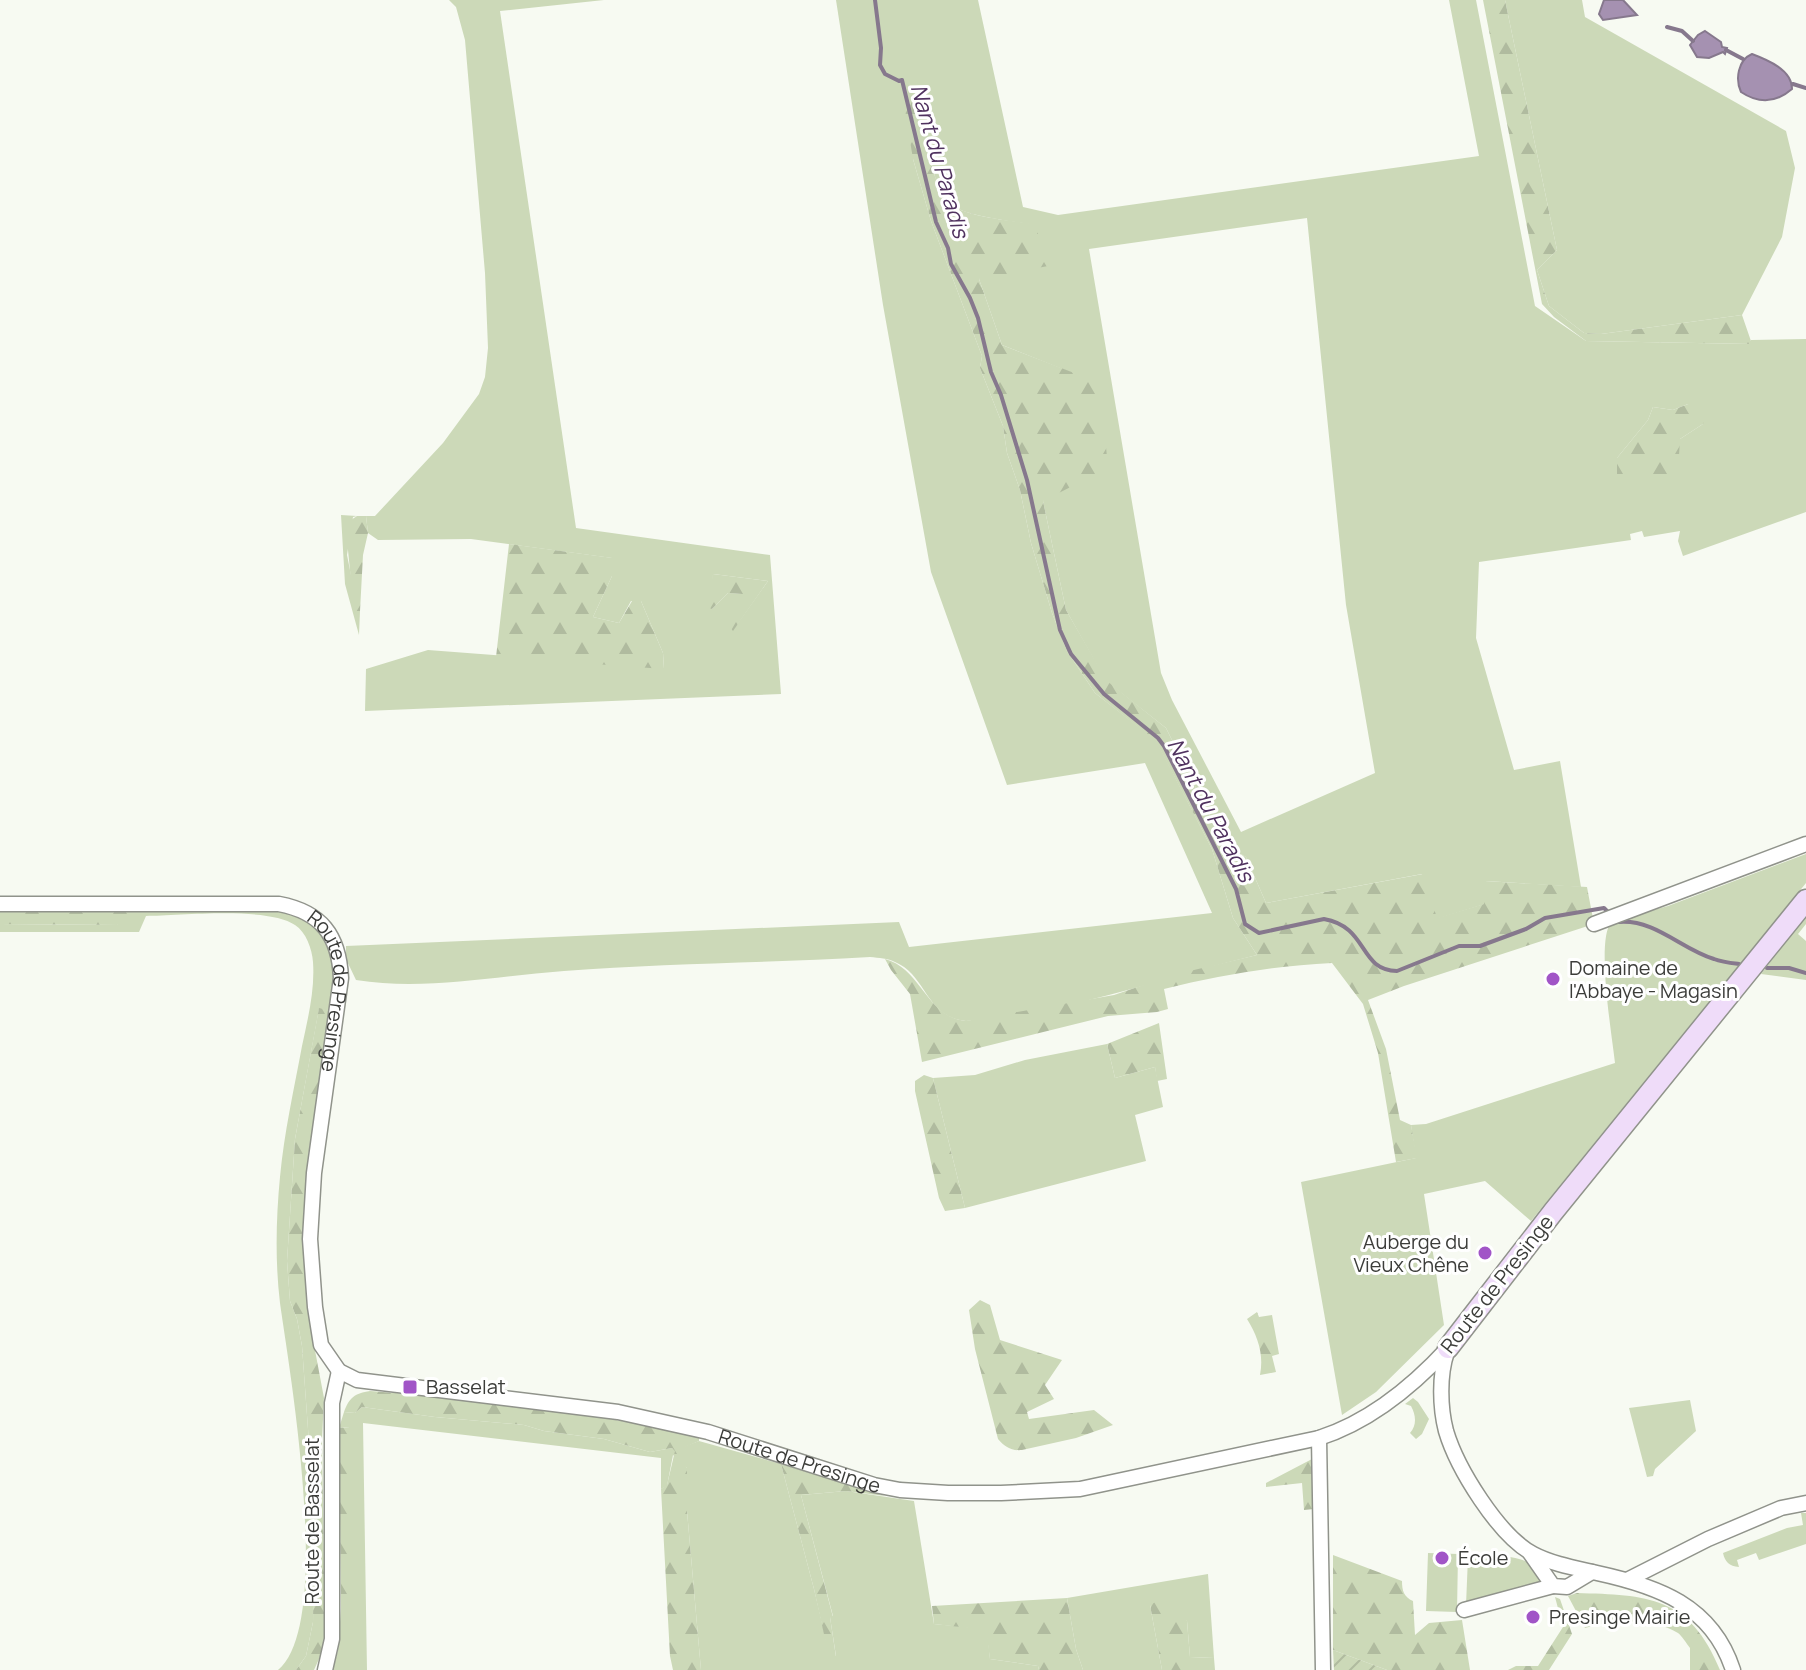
<svg xmlns="http://www.w3.org/2000/svg" width="1806" height="1670" font-family="Manrope,sans-serif">
  <style>
    .green { fill: #ccd9b8; fill-rule: evenodd }
    .forest { fill: url(#forest-firs) }
    .garden { fill: url(#garden-furrows) }
    .water { fill: #a591b1; stroke: #86788d; stroke-width: 2 }
    .lines { fill: none; stroke-linecap: round; stroke-linejoin: round }
    .stream { stroke: #86788d; stroke-width: 4 }
    .street-casing { stroke: #90938b; stroke-width: 17 }
    .secondary-casing { stroke: #90938b; stroke-width: 23 }
    .street { stroke: #fff; stroke-width: 14 }
    .secondary { stroke: #efdcf9; stroke-width: 20 }
    .poi-dot { fill: #a155c7; stroke: #fff; stroke-width: 3 }
    .labels { text-anchor: middle; stroke-width: 6; stroke-linejoin: round; paint-order: stroke }
    .poi-label { font-size: 20px; fill: #3c3d3a; stroke: #fff; text-anchor: start }
    .street-label { font-size: 20px; fill: #3c3d3a; stroke: #fff }
    .water-label { font-size: 22px; font-style: italic; fill: #50325f; stroke: #fff }
  </style>
  <defs>
    <pattern id="forest-firs" width="22" height="20" patternUnits="userSpaceOnUse" patternTransform="scale(2)"><rect width="22" height="20" fill="#ccd9b8"/><path d="M5 1l3.5 6h-7zM16 11l3.5 6h-7z" fill="#b0bb9f"/></pattern>
    <pattern id="garden-furrows" width="10" height="10" patternUnits="userSpaceOnUse" patternTransform="scale(2)"><rect width="10" height="10" fill="#ccd9b8"/><path d="M-1 1l2-2M0 10L10 0M9 11l2-2" fill="none" stroke="#b0bb9f"/></pattern>
  </defs>
  <rect width="100%" height="100%" fill="#f7faf2"/>
  <!-- green -->
  <path class="green" d="M449 0H604L500 11 576 528 770 555 781 694 365 711 366 669 428 650 664 668 663 653 641 601H631L619 623 593 617 612 576V558L471 539 378 540 368 533 366 516H375L443 443 479 394 485 377 488 348 485 273 465 40 456 7ZM713 574 768 581 733 630 743 594 728 593 712 609Z
    M836 0H978L1023 207 1058 215 1479 156 1449 0H1476L1535 306 1586 341 1751 344V340L1806 339V512L1683 556 1678 541 1680 531 1644 537 1642 531 1630 534 1631 540 1479 562 1476 638 1514 770 1560 761 1581 887 1486 881 1485 904 1436 919 1422 874 1266 903 1246 857 1224 844 1166 728 1106 681 1066 610 1043 501 1100 384 1002 345 979 279 1035 225C1014 221 964 217 949 203 936 191 933 167 929 151L913 159 931 221 982 356 980 368 1003 426 1007 453 1020 490 1031 543 1052 613 1067 651 1095 693 1153 738 1161 750 1212 849 1233 918 1257 955C1161 978 1065 1014 966 1021 925 1017 927 975 895 962 888 958 879 958 870 957 768 963 666 963 564 971 494 976 425 991 356 980L346 959V946L899 922 909 947 1212 913 1145 763 1007 785 931 572 883 305ZM1307 218 1346 605 1375 773 1241 832 1172 700 1161 673 1089 249ZM1688 404 1703 424 1680 439 1617 458 1648 420 1653 407 1673 410Z
    M1505 0H1582L1585 17 1786 131 1795 168 1782 237 1742 315 1601 334 1584 333 1549 306 1537 270 1557 250Z
    M341 515 357 516 353 517 347 555 354 590V610L360 611 359 635 345 584Z
    M1806 854V883L1531 1221 1485 1181 1424 1194 1444 1325 1376 1392 1342 1415 1301 1182 1416 1158 1411 1125 1426 1124 1615 1063C1612 1035 1596 942 1611 922L1668 906Z
    M128 909 284 912C337 927 336 965 331 1011L319 1009 295 1139 287 1261 290 1301 297 1319 302 1346 314 1512 313 1622 306 1656 296 1670H278C334 1623 290 1374 280 1303 275 1262 276 1218 280 1177 284 1133 294 1089 302 1046 308 1018 315 990 313 962 312 949 306 932 295 925 268 906 180 916 146 916L139 932H0V924L117 925Z
    M1806 916V924L1798 934 1806 941V980L1761 974Z
    M1107 1044 1115 1078 1155 1067 1163 1107 1135 1115 1146 1161 965 1208 933 1078 975 1075 1025 1060Z
    M1413 1398 1418 1402 1429 1419 1422 1434 1416 1439 1410 1433C1417 1425 1416 1415 1411 1406L1405 1404Z
    M1690 1400 1696 1431 1655 1469 1653 1476 1647 1477 1629 1408Z
    M362 1407 435 1417 524 1425 544 1431 604 1439 650 1452 672 1448 675 1450 699 1441 781 1464 814 1589 830 1657 836 1656 830 1617 833 1616 801 1495 846 1491 914 1501 934 1624 987 1629 990 1659 1038 1666 1039 1670H701L687 1511V1468L673 1455 667 1486 661 1489V1458L363 1423 367 1670H333L338 1650 341 1608H352L349 1427 339 1428 344 1412 355 1413Z
    M1801 1513H1806V1544L1759 1560 1756 1553 1737 1560 1739 1567C1729 1566 1725 1562 1723 1553L1787 1528 1803 1525Z
    M1428 1553 1458 1554 1457 1612 1426 1611Z
    M1468 1557C1491 1557 1539 1549 1540 1584L1466 1605Z
    M1208 1574 1214 1658 1190 1657 1187 1621 1150 1605 1162 1670H1083L1076 1649 1067 1598Z"/>
  <!-- forest -->
  <path class="forest" d="M1483 0H1505L1557 250 1537 270 1549 306 1584 333 1601 334 1742 315 1752 344 1586 341 1554 317 1542 304Z
    M902 92 915 95C921 120 932 186 949 203 964 217 1014 221 1035 224L1048 266 979 279 1002 345 1100 383 1108 468 1043 501 1066 610 1107 681 1166 728 1224 844 1246 857 1266 903 1423 874 1437 918 1484 904 1485 881 1587 887 1594 924 1404 986 1368 1000 1386 1049 1400 1120 1411 1125 1417 1158 1396 1162 1378 1053 1363 1004 1332 963C1274 966 1220 975 1164 989L1168 1009 1157 1012 1108 1016 922 1062 910 994 891 970 885 959C922 969 926 1017 966 1021L1114 995 1173 975 1257 955 1233 918 1212 849 1161 751 1152 738 1095 693 1067 651 1052 613 1031 543 1020 490 1007 453 1003 426 980 368 982 356 931 221 913 159Z
    M1688 404 1708 406 1703 424 1680 439 1677 489H1667L1661 482H1617V458L1648 420 1653 407 1673 410Z
    M357 516H366L368 533 363 555 360 611H354L346 530 348 522Z
    M509 544 613 558 612 576 593 617 619 623 632 601H641L663 653 664 669 496 657Z
    M713 574 768 581 733 631 724 619 742 594 728 593 712 609 707 607Z
    M128 909 126 921 117 925 0 924V910Z
    M319 1008 331 1011 308 1157 305 1218 307 1308 324 1398 322 1440 325 1633 323 1650 314 1670H296L306 1656 313 1622 314 1512 302 1346 297 1319 290 1301 287 1261 295 1139Z
    M1159 1023 1167 1079 1157 1081 1155 1067 1115 1078 1107 1044Z
    M924 1075 933 1078 965 1208 945 1211 939 1198 915 1091V1081Z
    M980 1300 990 1305 1000 1340 1062 1360 1045 1385 1054 1399 1027 1412 1029 1419 1094 1410 1113 1425 1076 1438 1022 1450C1011 1451 1005 1447 998 1439L975 1349 969 1310Z
    M1257 1312 1259 1317 1272 1315 1279 1354 1272 1356 1276 1372 1260 1375C1264 1354 1258 1337 1247 1319Z
    M370 1391C481 1399 591 1413 699 1436V1441L676 1451 687 1468V1511L701 1670H673L670 1656 661 1489 667 1485 675 1451 672 1448 650 1452 604 1439 544 1431 524 1425 435 1417 362 1407 355 1413 344 1412C349 1398 355 1393 370 1391Z
    M350 1427 353 1608H341L339 1428Z
    M1312 1459 1314 1509 1304 1510 1302 1483 1266 1487V1483Z
    M781 1464 885 1496 846 1491 801 1495 833 1617H830L836 1657H829L814 1589Z
    M1333 1555 1402 1581C1402 1591 1404 1597 1413 1601L1415 1635 1429 1623 1462 1620 1470 1670H1387L1333 1650Z
    M1577 1593C1647 1595 1690 1596 1720 1670H1690V1648C1686 1643 1682 1636 1678 1633 1653 1617 1611 1620 1585 1628L1568 1596Z
    M1168 1595 1187 1621 1190 1657 1214 1658 1215 1670H1162L1150 1605Z
    M1555 1597 1560 1599 1572 1634 1549 1670H1508L1516 1666H1538L1563 1627Z
    M1067 1598 1076 1649 1083 1670H1039L1038 1666 990 1659 986 1630 934 1624 932 1606Z"/>
  <!-- garden -->
  <path class="garden" d="M1333 1650 1387 1670H1334Z"/>
  <!-- water -->
  <path class="water" d="M1604 0H1623L1637 15 1603 20 1599 14Z
    M1705 31 1721 42 1722 47 1727 48 1725 54 1723 52 1709 58 1697 57 1690 45 1698 35Z
    M1752 54C1768 60 1792 70 1792 89 1776 103 1759 104 1741 92 1735 79 1738 60 1752 54Z"/>
  <g class="lines">
    <!-- stream -->
    <path class="stream" d="M875 0 881 48 880 65 885 74 899 81 902 80 936 222 948 248 951 264 970 298 978 318 991 372 1001 395 1027 480 1060 630 1071 654 1104 694 1158 738 1164 746 1236 889 1245 924 1259 933 1324 919C1369 927 1358 970 1397 971L1459 946H1480L1526 929 1545 918 1604 908 1609 913
      M1667 27 1682 31 1693 41
      M1726 50 1743 59
      M1793 84 1806 88
      M1616 919 1619 922C1655 919 1681 949 1714 959 1722 962 1731 963 1739 964
      M1767 968H1789L1806 973"/>
    <!-- street casing -->
    <g class="street-casing">
      <g id="street">
        <path id="s1" d="M0 904H279C321 912 339 935 341 978L314 1173 310 1239 315 1307 321 1345 339 1371 357 1380 618 1412 708 1432 874 1485 900 1490 948 1493H1001L1080 1489 1319 1438C1369 1422 1413 1386 1448 1348"/>
        <path d="M1594 924 1806 844"/>
        <path d="M1447 1352C1439 1375 1440 1408 1446 1431 1457 1468 1498 1535 1533 1554 1552 1564 1575 1568 1597 1573 1657 1586 1712 1605 1733 1670"/>
        <path d="M1319 1438 1323 1670"/>
        <path d="M1530 1553 1553 1586 1567 1587 1592 1572"/>
        <path d="M1627 1580 1708 1539 1781 1508 1806 1503"/>
        <path d="M1464 1610 1553 1586"/>
        <path d="M325 1670 332 1639V1403L339 1371"/>
      </g>
    </g>
    <!-- secondary casing -->
    <g class="secondary-casing">
      <path id="secondary" d="M1448 1348 1553 1212 1806 900"/>
    </g>
    <!-- street -->
    <use href="#street" class="street"/>
    <!-- secondary -->
    <use href="#secondary" class="secondary"/>
  </g>
  <!-- markers -->
  <g class="poi-dot">
    <circle cx="1553" cy="979" r="8"/>
    <circle cx="1485" cy="1253" r="8"/>
    <rect x="402" y="1379" width="16" height="16" rx="4"/>
    <circle cx="1442" cy="1558" r="8"/>
    <circle cx="1533" cy="1617" r="8"/>
  </g>
  <g class="labels">
    <!-- poi labels -->
    <g class="poi-label">
      <text x="1569" y="975">Domaine de<tspan x="1569" dy="23">l'Abbaye - Magasin</tspan></text>
      <text x="1469" y="1249" text-anchor="end">Auberge du<tspan x="1469" dy="23">Vieux Chêne</tspan></text>
      <text x="426" y="1394">Basselat</text>
      <text x="1458" y="1565">École</text>
      <text x="1549" y="1624">Presinge Mairie</text>
    </g>
    <!-- street labels -->
    <g class="street-label">
      <text dy="7" stroke="none"><textPath href="#s1" startOffset="396">Route de Presinge</textPath></text>
      <text transform="translate(1497 1284) rotate(-52)" y="7">Route de Presinge</text>
      <text dy="7" stroke="none"><textPath href="#s1" startOffset="1258">Route de Presinge</textPath></text>
      <text transform="translate(312 1521) rotate(-90)" y="7">Route de Basselat</text>
    </g>
    <!-- water labels -->
    <g class="water-label">
      <text transform="translate(940 161) rotate(74)" y="8">Nant du Paradis</text>
      <text transform="translate(1211 810) rotate(62)" y="8">Nant du Paradis</text>
    </g>
  </g>
</svg>
